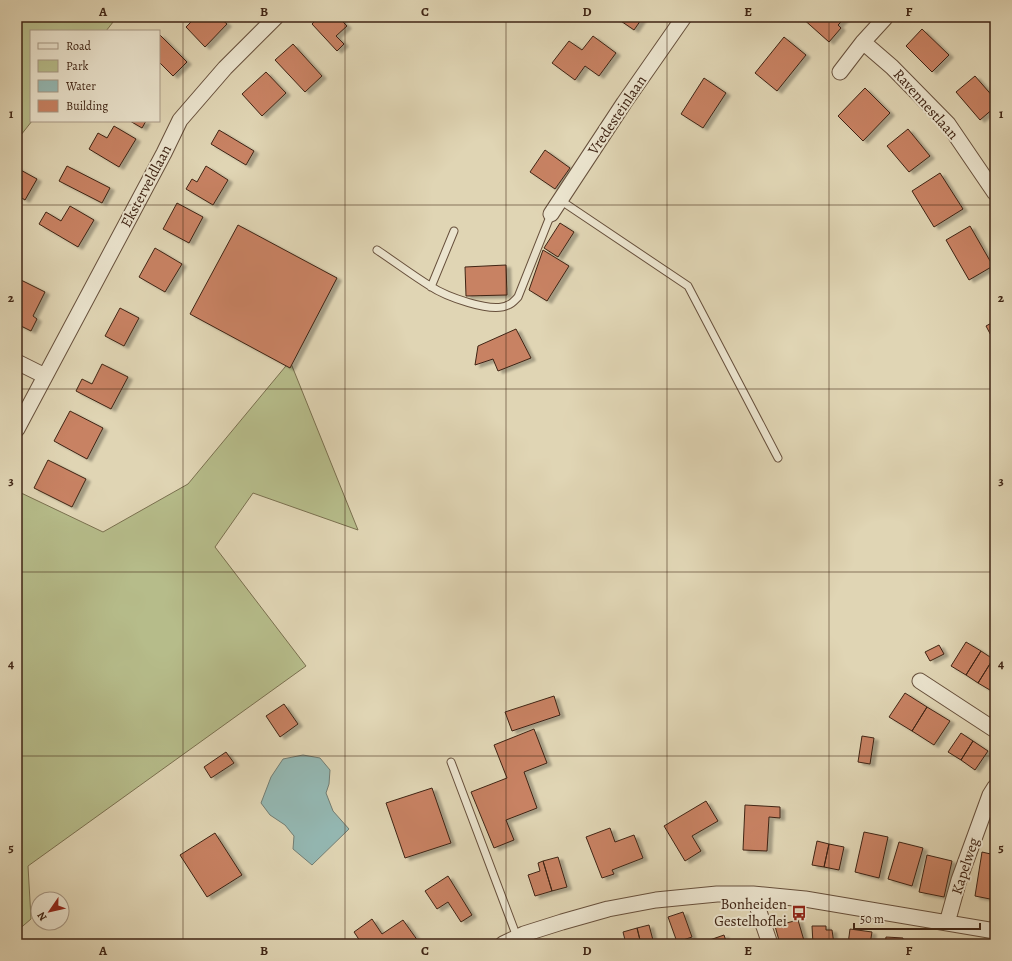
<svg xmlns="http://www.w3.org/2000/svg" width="1012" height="961" font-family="Alegreya,serif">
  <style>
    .green { fill: #b6bc8a; stroke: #7a704f }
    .water { fill: #94b8b3; stroke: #727d73 }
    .building { fill: #c88263; stroke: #3f2414; filter: url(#shadow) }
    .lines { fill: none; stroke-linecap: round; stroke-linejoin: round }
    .lane-casing { stroke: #67503c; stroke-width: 9 }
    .street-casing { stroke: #67503c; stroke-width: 17 }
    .lane { stroke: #ebe4ce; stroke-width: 7 }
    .street { stroke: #ebe4ce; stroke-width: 15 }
    .grid { fill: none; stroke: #3f2414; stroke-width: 1; stroke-opacity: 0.55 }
    .labels { text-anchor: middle; stroke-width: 4; stroke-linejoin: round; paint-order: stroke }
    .street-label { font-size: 15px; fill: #3f2414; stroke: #ebe4ce }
    .poi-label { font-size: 15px; fill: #3f2414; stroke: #ebe4ce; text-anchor: end }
    .neatline { fill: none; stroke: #3f2414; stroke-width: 1.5 }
    .grid-label { font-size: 13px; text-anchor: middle; font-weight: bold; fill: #3f2414 }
  </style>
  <defs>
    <filter id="shadow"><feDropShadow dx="4.5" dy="2.5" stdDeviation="1" flood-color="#0004"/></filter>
  </defs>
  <rect width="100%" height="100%" fill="#e0d5b4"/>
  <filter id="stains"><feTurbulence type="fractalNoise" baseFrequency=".005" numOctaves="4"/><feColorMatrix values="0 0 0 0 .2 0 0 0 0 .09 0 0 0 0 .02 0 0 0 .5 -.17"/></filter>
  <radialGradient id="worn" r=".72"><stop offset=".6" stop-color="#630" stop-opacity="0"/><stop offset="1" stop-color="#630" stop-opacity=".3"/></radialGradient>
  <!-- green -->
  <path class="green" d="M17 17H117L106 31H31V121H32L17 140Z
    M290 361 358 530 253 493 215 547 306 666 28 866 31 919 17 931V491L103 532 188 484Z"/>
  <!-- water -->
  <path class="water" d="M303 755 320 758 330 770 329 784 326 793 333 811 349 829 312 865 293 849 294 836 285 825 270 815 261 803 271 777 283 759Z"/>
  <!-- building -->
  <path class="building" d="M196 17H219L227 24 205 47 186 27Z
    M319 17H338L347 26 336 36 344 44 337 51 312 24Z
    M615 17H643L634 30Z
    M801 17H846L838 25 841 28 829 42Z
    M922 29 949 55 932 72 906 46Z
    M159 34 187 62 173 76 159 62Z
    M593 36 616 53 599 76 585 66 575 80 552 63 569 41 582 50Z
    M784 37 806 55 777 91 755 73Z
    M293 44 322 76 305 92 275 60Z
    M266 72 286 93 262 116 242 94Z
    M975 76 995 99V107L980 120 956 92Z
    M704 78 726 93 703 128 681 114Z
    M865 88 890 113 863 141 838 116Z
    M130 121H146L142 128Z
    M114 126 136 139 119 167 89 149 98 133 107 138Z
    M908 129 930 156 909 172 887 146Z
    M219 130 254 151 246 165 211 144Z
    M545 150 570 168 555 189 530 172Z
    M67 166 110 188 102 203 59 181Z
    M206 166 228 180 213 205 186 189 192 179 197 182Z
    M17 168 37 179 25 200 17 195Z
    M940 173 963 209 934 227 912 191Z
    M177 203 203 217 189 243 163 229Z
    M70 206 94 220 78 247 39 224 46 212 61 221Z
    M560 223 574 232 558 257 544 248Z
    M238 225 337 278 290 368 190 314Z
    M970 226 993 266 969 280 946 240Z
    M155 248 182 264 165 292 139 277Z
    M543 250 569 266 547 301 529 290Z
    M506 265 507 295 466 296 465 267Z
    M21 280 45 292 33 316 37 319 31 331 17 324V287Z
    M120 308 139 318 124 346 105 336Z
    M995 321V343L986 326Z
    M516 329 531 358 498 371 493 359 475 365 478 346Z
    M102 364 128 377 111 409 76 391 82 379 92 384Z
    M70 411 103 428 87 459 54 441Z
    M48 460 86 479 72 507 34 488Z
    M966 642 981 651 966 675 951 666Z
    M939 645 944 654 930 661 925 652Z
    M981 651 993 659 978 683 966 675Z
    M993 659 995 660V693L978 683Z
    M905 693 927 707 912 731 889 717Z
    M554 696 560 715 512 731 505 712Z
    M284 704 298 724 280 737 266 716Z
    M927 707 950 721 934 745 912 731Z
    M534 729 547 763 524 772 537 808 506 820 514 840 494 848 471 792 507 778 494 745Z
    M961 733 973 741 961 760 948 752Z
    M862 736 874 738 870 764 858 762Z
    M973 741 988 751 975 770 961 760Z
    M226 752 234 763 211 778 204 767Z
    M432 788 451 843 405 858 386 803Z
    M706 801 718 821 692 836 701 851 685 861 664 826Z
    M745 805 780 807V818L769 817 767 851 743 850Z
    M610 828 615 842 634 835 643 858 612 870 614 874 602 878 586 837Z
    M864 832 888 837 879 878 855 872Z
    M215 833 242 875 207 897 180 855Z
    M817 841 829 844 824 867 812 865Z
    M899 842 923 848 912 886 888 879Z
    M829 844 844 847 839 870 824 867Z
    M982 852 995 855V900L975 896Z
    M927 855 952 861 944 897 919 892Z
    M558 857 567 887 552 891 543 861Z
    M543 861 552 891 535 896 528 875 540 871 538 863Z
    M448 876 472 915 461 922 448 902 437 909 425 891Z
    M683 912 692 937 677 942 668 917Z
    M372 919 382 934 403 920 418 941 413 944H362L354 932Z
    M798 920 805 944H780L775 926Z
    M649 925 654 944H641L637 928Z
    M812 926H826V930H832L834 944H813Z
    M637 928 641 944H626L623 932Z
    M850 929 872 932 870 944H848Z
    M724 935 727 944H704V942Z
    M886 937 903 938V944H885Z"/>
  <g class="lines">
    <!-- lane casing -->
    <g class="lane-casing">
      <path id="lane" d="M560 200 688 286 778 458
        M377 250C395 262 412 275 430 286 445 296 492 314 508 305 512 304 515 300 518 297L551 214
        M431 287 454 231
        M451 762 517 937"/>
    </g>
    <!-- street casing -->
    <g class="street-casing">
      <path id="street" d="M863 42 892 67 948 124 995 193
        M840 72 863 42 885 18
        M551 214 624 103 684 17
        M17 362 45 376
        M17 429 164 153 180 120 225 68 276 17
        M920 681 995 730
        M753 894 770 944
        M947 923 959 880 990 795 995 787
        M503 944 524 934 562 922 608 909 656 900 717 894H753L805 899 995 931"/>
    </g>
    <!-- lane -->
    <use href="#lane" class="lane"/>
    <!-- street -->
    <use href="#street" class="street"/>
  </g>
  <!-- grid -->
  <path class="grid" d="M183 17V944M345 17V944M506 17V944M667 17V944M829 17V944M17 205H995M17 389H995M17 572H995M17 756H995"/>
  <!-- icons -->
  <defs>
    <g id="bus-bare" transform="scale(1.2)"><path d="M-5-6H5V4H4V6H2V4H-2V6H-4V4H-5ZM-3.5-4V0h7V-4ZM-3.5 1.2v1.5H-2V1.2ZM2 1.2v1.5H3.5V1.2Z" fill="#8f2418" stroke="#ebe4ce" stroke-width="2.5" paint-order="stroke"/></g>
  </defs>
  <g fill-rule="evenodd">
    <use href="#bus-bare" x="799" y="913"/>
  </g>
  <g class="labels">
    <!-- street labels -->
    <g class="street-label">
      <text transform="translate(926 104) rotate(48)" y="5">Ravennestlaan</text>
      <text transform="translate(617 115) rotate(-56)" y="5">Vredesteinlaan</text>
      <text transform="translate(146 186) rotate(-62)" y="5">Eksterveldlaan</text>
      <text transform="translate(965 866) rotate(-72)" y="5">Kapelweg</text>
    </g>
    <!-- poi labels -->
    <g class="poi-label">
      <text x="787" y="909">Bonheiden<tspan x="787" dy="17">Gestelhoflei</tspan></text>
    </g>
  </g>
  <!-- margin -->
  <rect width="1012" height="961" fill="none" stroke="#e0d5b4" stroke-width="44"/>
  <!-- legend -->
  <rect x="30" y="30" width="130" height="92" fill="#ebe4ce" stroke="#a69784"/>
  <rect x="38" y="43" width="20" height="6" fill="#ebe4ce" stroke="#a69784"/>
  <text x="66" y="50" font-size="12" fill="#3f2414">Road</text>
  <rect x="38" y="60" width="20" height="12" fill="#b6bc8a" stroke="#a69784"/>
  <text x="66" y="70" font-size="12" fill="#3f2414">Park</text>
  <rect x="38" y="80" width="20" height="12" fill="#94b8b3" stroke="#a69784"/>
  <text x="66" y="90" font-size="12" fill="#3f2414">Water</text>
  <rect x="38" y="100" width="20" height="12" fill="#c88263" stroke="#a69784"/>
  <text x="66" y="110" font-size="12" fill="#3f2414">Building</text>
  <!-- north arrow -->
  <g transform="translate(50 911) rotate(236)"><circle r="19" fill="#ebe4ce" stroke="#a69784"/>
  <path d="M0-3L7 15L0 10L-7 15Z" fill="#8f2418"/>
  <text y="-6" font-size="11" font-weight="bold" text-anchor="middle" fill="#3f2414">N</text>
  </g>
  <!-- scale -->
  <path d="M854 923v6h126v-6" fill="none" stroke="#3f2414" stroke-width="2"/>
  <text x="860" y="923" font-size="12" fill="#3f2414" stroke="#ebe4ce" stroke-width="3" paint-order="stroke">50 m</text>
  <rect x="22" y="22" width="968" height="917" class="neatline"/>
  <g class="grid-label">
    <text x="103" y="16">A</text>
    <text x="264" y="16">B</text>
    <text x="425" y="16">C</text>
    <text x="587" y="16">D</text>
    <text x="748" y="16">E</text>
    <text x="909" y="16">F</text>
    <text x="11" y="118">1</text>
    <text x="1001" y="118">1</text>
    <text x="11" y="302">2</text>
    <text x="1001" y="302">2</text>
    <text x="11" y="485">3</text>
    <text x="1001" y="485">3</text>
    <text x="11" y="668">4</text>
    <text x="1001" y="668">4</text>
    <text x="11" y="852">5</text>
    <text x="1001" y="852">5</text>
    <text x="103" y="955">A</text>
    <text x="264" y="955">B</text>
    <text x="425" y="955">C</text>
    <text x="587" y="955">D</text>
    <text x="748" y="955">E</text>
    <text x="909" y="955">F</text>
  </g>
  <rect width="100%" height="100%" filter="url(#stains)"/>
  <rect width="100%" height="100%" fill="url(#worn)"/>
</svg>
